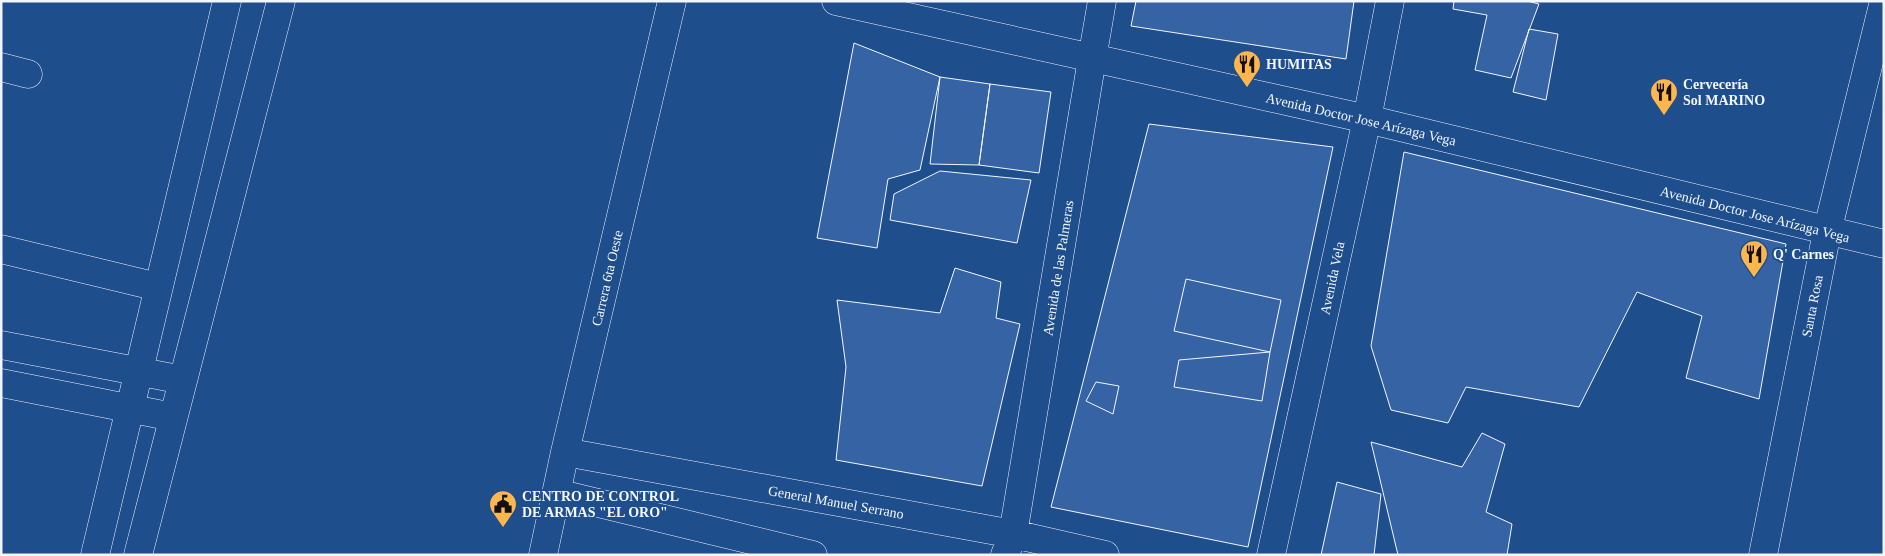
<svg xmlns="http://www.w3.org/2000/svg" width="1885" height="556" font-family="'Times New Roman',serif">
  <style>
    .building { fill: #3563a3; stroke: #f2f6ff }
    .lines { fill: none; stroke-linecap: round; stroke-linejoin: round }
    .minor-casing { stroke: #f2f6ff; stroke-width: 29 }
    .major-casing { stroke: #f2f6ff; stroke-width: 29 }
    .minor { stroke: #1f4e8c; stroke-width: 28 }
    .major { stroke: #1f4e8c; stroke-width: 28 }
    .labels { text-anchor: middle; stroke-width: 4; stroke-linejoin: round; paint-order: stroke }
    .poi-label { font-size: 14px; font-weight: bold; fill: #f2f6ff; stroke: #1f4e8c; text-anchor: start }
    .street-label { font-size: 14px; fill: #f2f6ff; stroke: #1f4e8c }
  </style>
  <rect width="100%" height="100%" fill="#1f4e8c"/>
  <!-- building -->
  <path class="building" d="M1136 1H1354L1346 59 1131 26Z
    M1454 1H1527L1539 4 1511 78 1475 70 1487 15 1453 9Z
    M1529 29 1558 34 1546 100 1513 92Z
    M854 43 940 77 920 170 888 179 877 248 817 238Z
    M940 77 990 84 979 165 930 164Z
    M990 84 1051 92 1039 173 979 165Z
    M1149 124 1333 147 1248 547 1051 507Z
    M1404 152 1786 244 1759 399 1686 378 1702 316 1637 292 1579 407 1466 387 1448 423 1391 410 1371 346Z
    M940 171 1031 180 1017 243 890 220 894 194Z
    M955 268 1001 282 996 318 1020 324 982 486 836 460 846 367 837 300 940 313Z
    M1186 279 1281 300 1270 352 1174 331Z
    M1270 352 1262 401 1174 387 1179 360Z
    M1096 382 1119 386 1113 414 1086 401Z
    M1482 433 1505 444 1486 512 1512 524 1507 555H1398L1371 442 1462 467Z
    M1337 482 1381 494 1374 555H1321Z"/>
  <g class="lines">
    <!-- minor casing -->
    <g class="minor-casing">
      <path id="minor" d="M1 67 28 74
        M1 249 158 287
        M1 345 183 380
        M1 383 173 417
        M565 452 1013 534 1105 555
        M557 493 813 555
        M95 555 227 1
        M138 555 281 1
        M543 555 565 452 672 1
        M1005 555 1013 534 1092 59
        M1271 555 1367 119 1390 1
        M1763 555 1827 232 1884 1"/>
    </g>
    <!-- major casing -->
    <g class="major-casing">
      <path id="major" d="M836 1 1367 119 1884 244
        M1092 59 1102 1"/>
    </g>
    <!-- minor -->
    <use href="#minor" class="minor"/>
    <!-- major -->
    <use href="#major" class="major"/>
  </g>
  <!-- icons -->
  <defs>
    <g id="restaurant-pin" transform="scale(1.4375)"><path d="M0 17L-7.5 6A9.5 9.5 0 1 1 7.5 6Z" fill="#ffb74d" stroke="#1f4e8c"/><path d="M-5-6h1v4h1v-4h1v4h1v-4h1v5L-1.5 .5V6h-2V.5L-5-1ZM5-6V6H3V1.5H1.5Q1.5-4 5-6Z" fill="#111"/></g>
    <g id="civic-pin" transform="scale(1.4375)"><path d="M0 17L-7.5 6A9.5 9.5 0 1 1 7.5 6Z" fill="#ffb74d" stroke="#1f4e8c"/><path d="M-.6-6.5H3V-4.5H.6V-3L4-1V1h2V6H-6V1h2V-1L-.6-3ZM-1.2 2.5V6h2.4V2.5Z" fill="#111"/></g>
  </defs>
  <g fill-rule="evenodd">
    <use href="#restaurant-pin" x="1247" y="64"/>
    <use href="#restaurant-pin" x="1664" y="92"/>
    <use href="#restaurant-pin" x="1754" y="254"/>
    <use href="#civic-pin" x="503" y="504"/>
  </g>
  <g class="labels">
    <!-- poi labels -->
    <g class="poi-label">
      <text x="1266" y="69">HUMITAS</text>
      <text x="1683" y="89">Cervecería<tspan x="1683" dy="16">Sol MARINO</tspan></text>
      <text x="1773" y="259">Q' Carnes</text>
      <text x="522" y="501">CENTRO DE CONTROL<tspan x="522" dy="16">DE ARMAS "EL ORO"</tspan></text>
    </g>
    <!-- street labels -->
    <g class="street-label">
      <text transform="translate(1361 119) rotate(13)" y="5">Avenida Doctor Jose Arízaga Vega</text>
      <text transform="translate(1755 214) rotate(14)" y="5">Avenida Doctor Jose Arízaga Vega</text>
      <text transform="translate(1058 268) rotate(-81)" y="5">Avenida de las Palmeras</text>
      <text transform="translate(607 278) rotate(-77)" y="5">Carrera 6ta Oeste</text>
      <text transform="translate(1332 278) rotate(-78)" y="5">Avenida Vela</text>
      <text transform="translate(1812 306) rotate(-79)" y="5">Santa Rosa</text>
      <text transform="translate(836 502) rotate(10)" y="5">General Manuel Serrano</text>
    </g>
  </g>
  <!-- border -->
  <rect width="1885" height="556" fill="none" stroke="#f2f6ff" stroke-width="5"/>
</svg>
